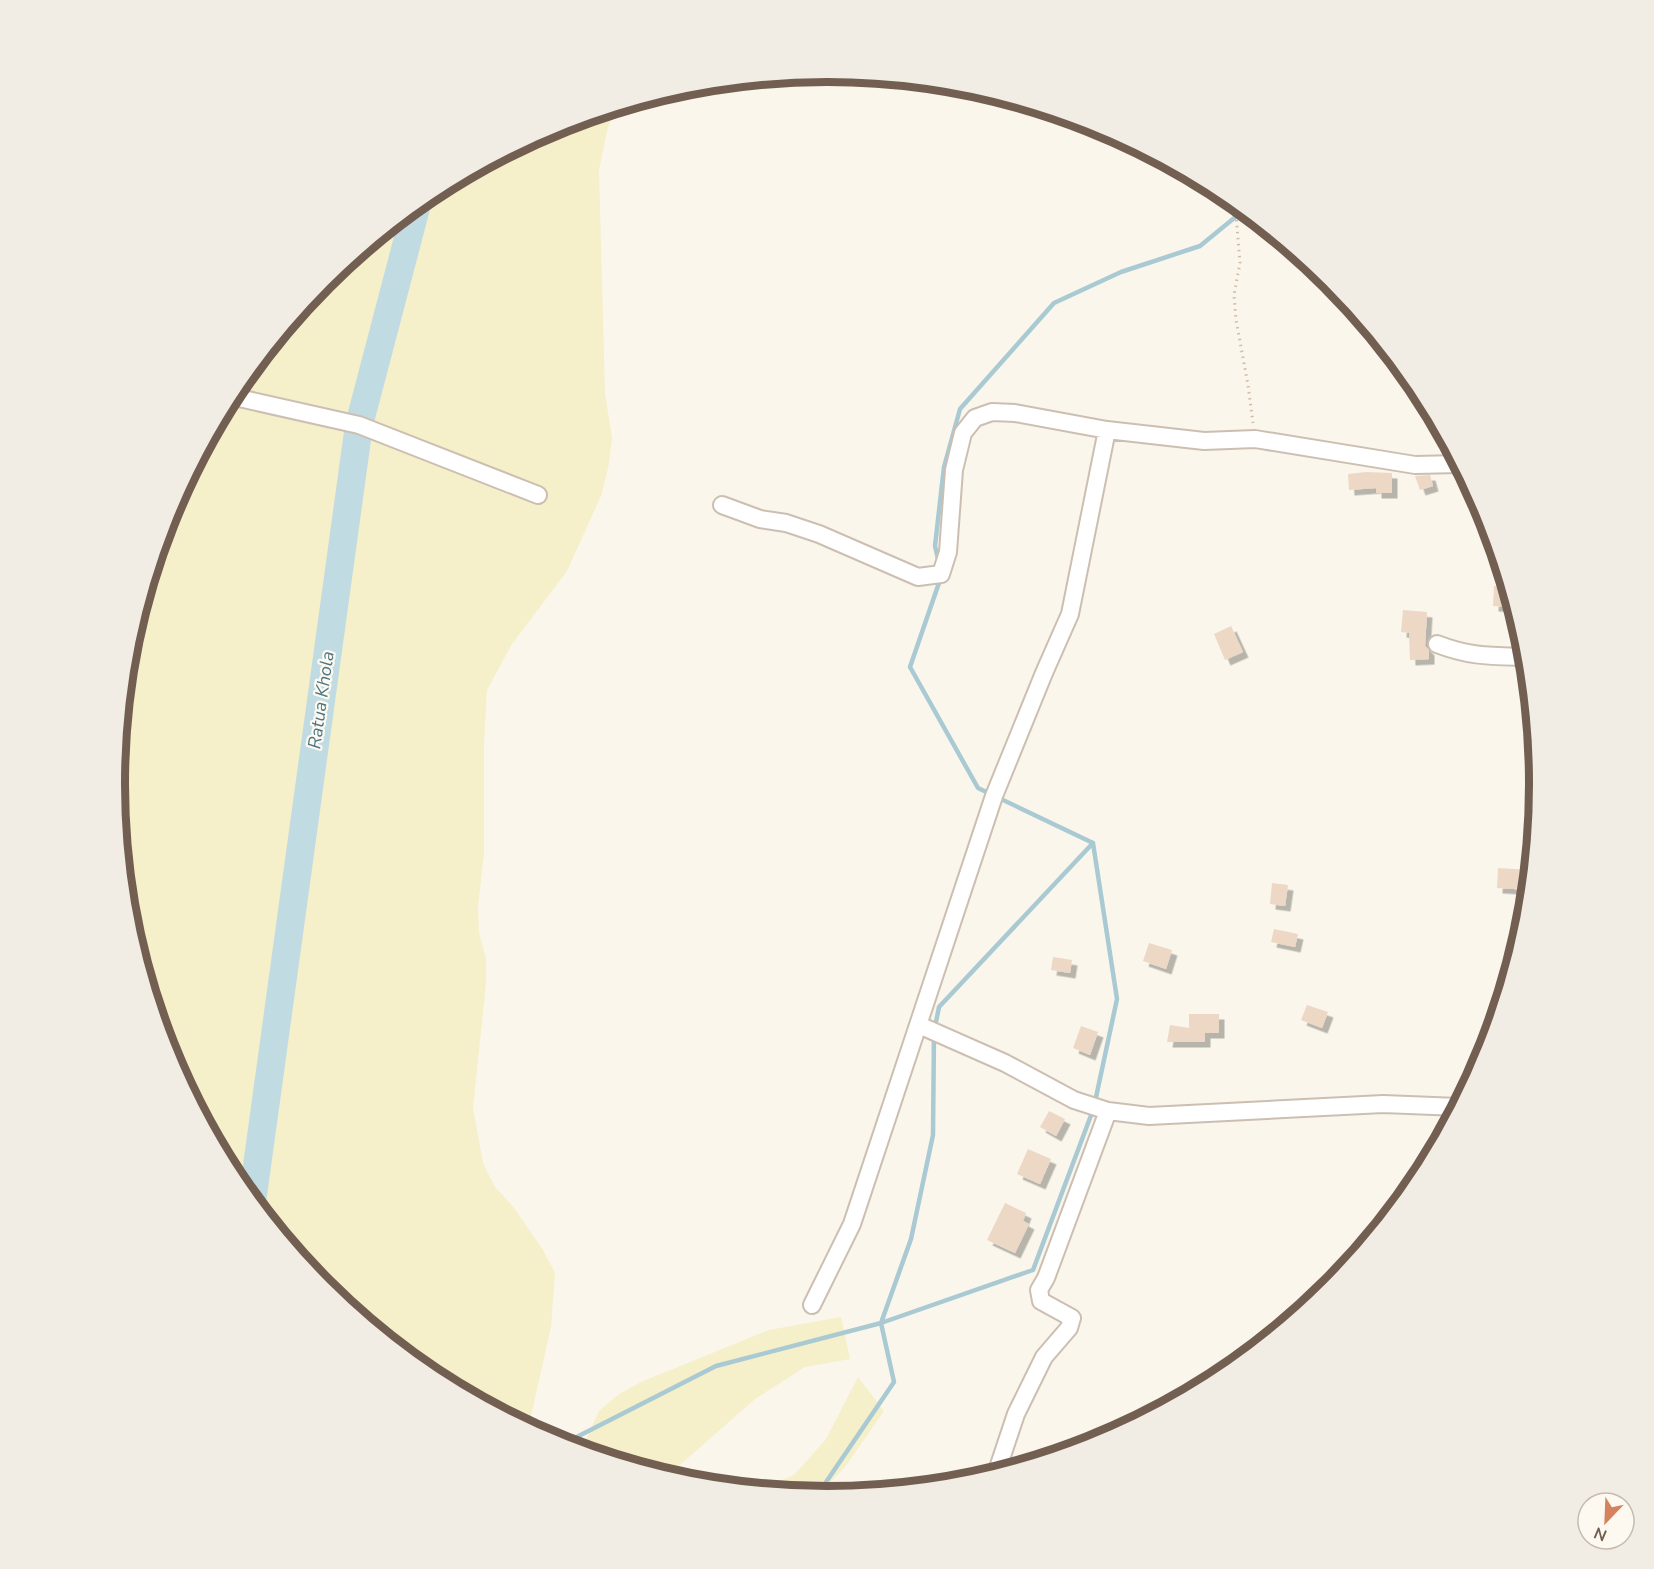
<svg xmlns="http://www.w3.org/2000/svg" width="1654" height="1569" font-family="'Nunito Sans',sans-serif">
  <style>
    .sand { fill: #f5efca }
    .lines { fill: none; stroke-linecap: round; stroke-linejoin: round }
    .stream { stroke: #a9c9d3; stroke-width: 4.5 }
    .river { stroke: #c1dbe2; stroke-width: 28 }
    .building { fill: #edd8c6; filter: url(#shadow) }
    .minor-casing { stroke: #ccbfb2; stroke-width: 20 }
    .path { stroke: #d2bca8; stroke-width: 3; stroke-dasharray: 1.5 4.5; stroke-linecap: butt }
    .minor { stroke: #fff; stroke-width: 16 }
    .labels { text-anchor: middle; stroke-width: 4.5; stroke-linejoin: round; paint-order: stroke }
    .water-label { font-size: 18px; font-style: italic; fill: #4c7683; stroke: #fdf9f1 }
    .rim { fill: none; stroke: #735f51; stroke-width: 8 }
  </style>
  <defs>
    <filter id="shadow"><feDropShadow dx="5.5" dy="5.5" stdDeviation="0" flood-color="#0004"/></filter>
  </defs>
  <rect width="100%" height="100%" fill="#faf6eb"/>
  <!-- sand -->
  <path class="sand" d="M615 108 607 131 599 170 605 393 612 438 609 464 601 496 567 571 512 644 487 690 484 743V853L478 906 479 933 486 958V983L473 1108 483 1163 495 1187 514 1208 543 1250 555 1273 551 1327 528 1429 431 1377 323 1288 234 1180 169 1057 128 923 115 784 128 645 169 512 235 388 323 280 431 192 555 126Z
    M841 1317 850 1359 805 1367 755 1399 666 1477 581 1451 599 1411 619 1394 641 1382 769 1330Z
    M858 1377 884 1411 845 1467 817 1496 746 1489 767 1486 794 1475 826 1439Z"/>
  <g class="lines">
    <!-- stream -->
    <path class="stream" d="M939 563 935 546 944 467 960 409 1054 303 1121 272 1200 246 1244 210
      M941 577 910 667 978 788 1093 843 1117 999 1095 1102
      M561 1445 716 1366 881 1323 1033 1270 1093 1110
      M815 1496 820 1491 894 1382 881 1323 911 1239 933 1135 934 1032 939 1007 1093 843"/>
    <!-- river -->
    <path class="river" d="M252 1202 359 425 417 204"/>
  </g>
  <!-- building -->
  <path class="building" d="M1366 472 1392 473V493H1376V488L1349 490 1348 474Z
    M1430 475 1433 486 1420 490 1415 476Z
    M1494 586H1508L1512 599H1509V607L1493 606Z
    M1403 610 1427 612 1425 646 1429 650V659L1410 660 1409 633 1401 632Z
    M1231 626 1243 652 1225 660 1214 634Z
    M1498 868 1531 870 1529 890 1497 888Z
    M1272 883 1288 885 1285 906 1270 904Z
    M1274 929 1298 934 1295 947 1271 942Z
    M1149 943 1172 950 1166 969 1143 961Z
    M1053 957 1072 960 1070 973 1051 970Z
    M1307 1005 1328 1012 1322 1028 1301 1020Z
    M1189 1014H1219V1033H1205V1042H1167L1170 1025 1189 1028Z
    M1081 1026 1098 1032 1090 1055 1073 1048Z
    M1049 1111 1065 1119 1056 1136 1040 1127Z
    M1028 1149 1051 1159 1040 1184 1017 1174Z
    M1005 1203 1026 1213 1023 1221 1029 1224 1015 1253 987 1240Z"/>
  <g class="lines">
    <!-- minor casing -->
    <g class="minor-casing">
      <path id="minor" d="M230 396 359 425 538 495
        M722 505 760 519 786 523 819 534 918 577 941 574 948 552 954 470 963 433 975 418 992 412 1015 413 1107 430 1204 441 1255 439 1415 465 1460 464
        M1437 644C1470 657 1492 656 1527 657
        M919 1025 1005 1063 1074 1100 1108 1111
        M812 1305 852 1224 994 796 1044 673 1070 614 1107 430
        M996 1474 1016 1414 1044 1357 1069 1328 1072 1318 1041 1301 1039 1290 1046 1278 1108 1111 1149 1116 1383 1104 1459 1107"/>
    </g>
    <!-- path -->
    <path class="path" d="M1235 202 1240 263 1234 295 1236 320 1248 385 1253 423"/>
    <!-- minor -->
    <use href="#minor" class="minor"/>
  </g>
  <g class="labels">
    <!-- water labels -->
    <g class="water-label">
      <text transform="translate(321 700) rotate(-82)" y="6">Ratua Khola</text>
    </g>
  </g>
  <!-- crop -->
  <path d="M0 0H1654V1569H0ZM125 784a702 702 0 1 1 1404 0a702 702 0 1 1-1404 0Z" fill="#f2ede4" fill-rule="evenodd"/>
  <path class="rim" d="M125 784a702 702 0 1 1 1404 0a702 702 0 1 1-1404 0Z"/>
  <!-- north arrow -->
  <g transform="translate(1606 1521) rotate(203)"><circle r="28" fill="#fdf9f1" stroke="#c6bbb1" stroke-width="1.5"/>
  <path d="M0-4.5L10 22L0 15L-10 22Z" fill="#d5825f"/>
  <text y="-9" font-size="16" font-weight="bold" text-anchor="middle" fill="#735f51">N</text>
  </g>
</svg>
